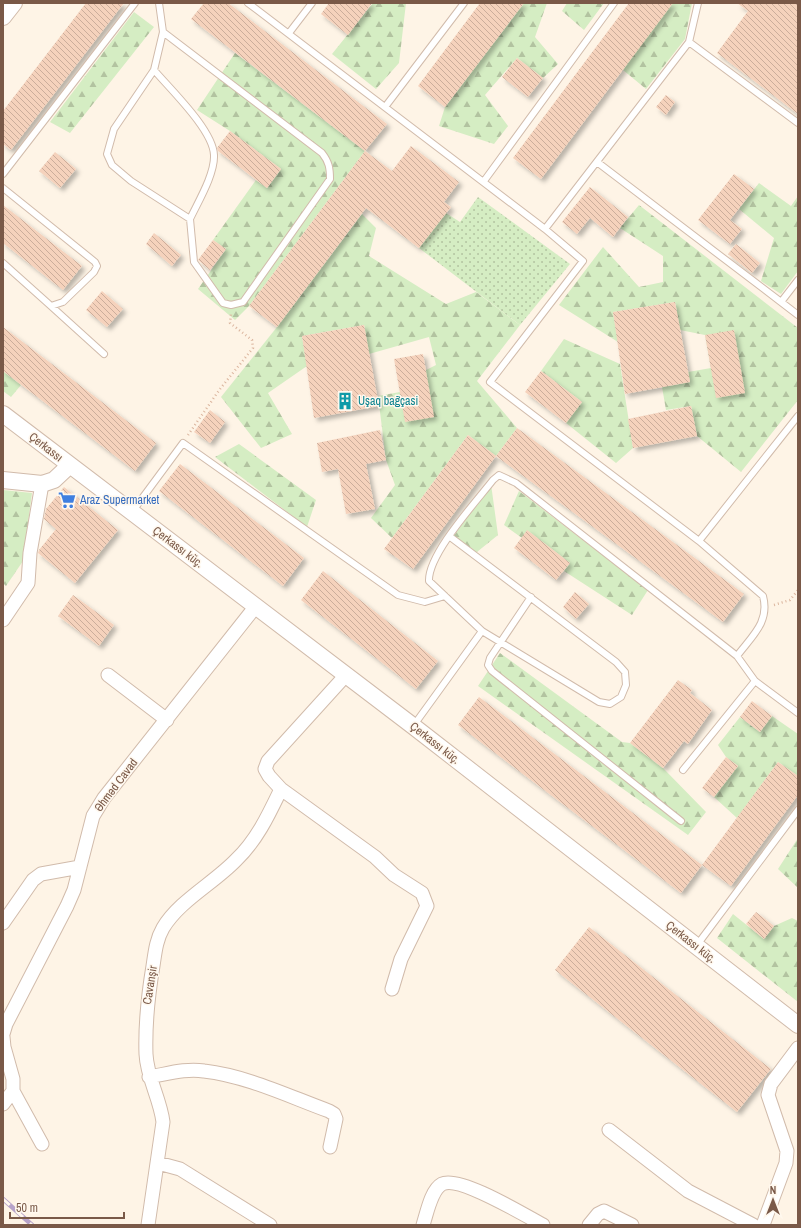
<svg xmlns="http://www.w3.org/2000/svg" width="801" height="1228" font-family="'Archivo Narrow',sans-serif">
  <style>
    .grass { fill: url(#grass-dots) }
    .forest { fill: url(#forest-firs) }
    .building { fill: url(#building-back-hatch); filter: url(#shadow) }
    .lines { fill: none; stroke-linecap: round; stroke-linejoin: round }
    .service-casing { stroke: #d1bbab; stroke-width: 8 }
    .minor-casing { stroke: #d1bbab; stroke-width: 15 }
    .tertiary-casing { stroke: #d1bbab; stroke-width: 18 }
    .path { stroke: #dbb59e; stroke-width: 2.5; stroke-dasharray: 1 3; stroke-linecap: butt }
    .service { stroke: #fff; stroke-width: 6 }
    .minor { stroke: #fff; stroke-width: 13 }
    .tertiary { stroke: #fff; stroke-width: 16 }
    .rail-casing { stroke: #b7a3c9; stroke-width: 4.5 }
    .rail { stroke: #fff8ee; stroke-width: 3; stroke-dasharray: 9; stroke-linecap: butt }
    .labels { text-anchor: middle; stroke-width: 3; stroke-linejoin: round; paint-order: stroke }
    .culture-label { font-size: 12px; fill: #0d838f; stroke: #fff8ee; text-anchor: start }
    .street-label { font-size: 12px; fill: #7a5948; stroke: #fff8ee }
    .shop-label { font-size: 12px; fill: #366cbe; stroke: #fff8ee; text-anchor: start }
  </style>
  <defs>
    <pattern id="grass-dots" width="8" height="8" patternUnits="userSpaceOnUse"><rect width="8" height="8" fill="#d5edc3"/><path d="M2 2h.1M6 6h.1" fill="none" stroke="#b2c3a0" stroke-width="1.8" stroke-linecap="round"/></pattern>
    <pattern id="forest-firs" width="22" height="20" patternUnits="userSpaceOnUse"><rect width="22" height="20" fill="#d5edc3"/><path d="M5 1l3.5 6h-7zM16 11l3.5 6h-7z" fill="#b2c3a0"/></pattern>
    <pattern id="building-back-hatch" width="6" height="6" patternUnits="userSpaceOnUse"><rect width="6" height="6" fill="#f5d2bc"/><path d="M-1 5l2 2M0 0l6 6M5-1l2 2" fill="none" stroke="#cbad9b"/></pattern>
    <filter id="shadow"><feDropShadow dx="3.5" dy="3.5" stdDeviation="2" flood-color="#0004"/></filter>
  </defs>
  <rect width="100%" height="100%" fill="#fef4e6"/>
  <!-- grass -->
  <path class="grass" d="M478 197 570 264 520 325 419 248 446 213 460 222Z"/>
  <!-- forest -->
  <path class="forest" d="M373 3H406L399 63 376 89 332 54Z
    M524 3H547L535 37 558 64 543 78 517 58 485 95 508 126 494 144 439 126 445 107Z
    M567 3H604L584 30 562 11Z
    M668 3H692L685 39 646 89 623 70Z
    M134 12 154 27 70 133 50 122Z
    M235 53 365 151 249 306 235 320 198 289 226 249 213 240 256 180 267 188 281 169 230 131 197 110Z
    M759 183 791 206 798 196V271L781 294 761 281 774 238 739 209Z
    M639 205 798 328V400L741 472 697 436 691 406 666 410 662 387 690 382 688 372 711 368 705 335 680 330 675 302 613 312 618 342 559 305 603 247 639 287 663 282V256L620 228Z
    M362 214 376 228 369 256 446 304 476 292 520 325 477 381 517 428 496 456 468 435 392 538 371 518 395 485 386 460 378 396 400 392 426 370 436 365 429 337 369 354 364 325 302 336 307 366 268 393 292 434 261 448 221 397 277 327Z
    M564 339 620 364 633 448 616 463 566 423 582 402 541 371Z
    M3 371 21 385 11 397 3 391Z
    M239 444 316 500 307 527 215 457Z
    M491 484 498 535 472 556 451 540Z
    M3 490 32 493 23 561 6 586 3 583Z
    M519 491 648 590 632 615 564 571 570 563 528 531 522 538 504 525Z
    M500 653 622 742 630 743 663 768 706 812 688 835 478 686Z
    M772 716 798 734V776L778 762 737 818 714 797 738 766 726 757 718 745 740 717 760 732Z
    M798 838V885L797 887 778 869Z
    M733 914 764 939 774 926 792 918 798 921V1002L717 938Z"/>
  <!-- building -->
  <path class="building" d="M86 3H124L11 150 3 144V111Z
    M204 3H228L387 124 365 151 191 19Z
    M329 3H372L348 35 321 14Z
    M480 3H524L445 107 418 86Z
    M629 3H673L541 179 513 158Z
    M737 3H798V114L717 53 748 11Z
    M517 58 543 78 528 97 502 77Z
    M666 95 675 102 666 115 656 107Z
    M230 131 281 169 267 188 218 151 217 148Z
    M411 146 459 182 444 202 451 207 419 248 366 208 277 327 249 306 365 151 392 171Z
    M55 152 76 169 60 188 39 171Z
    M734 174 754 189 730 220 742 229 730 244 698 220Z
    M590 187 628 217 613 237 590 218 577 234 562 222Z
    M3 205 82 266 63 290 3 243Z
    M154 233 181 255 172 266 146 244Z
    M213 240 226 249 210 270 198 260Z
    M736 244 760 263 752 273 728 254Z
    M102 291 123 309 107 327 86 310Z
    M675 302 690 382 625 394 613 312Z
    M364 325 379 406 314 418 302 336Z
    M3 327 156 443 135 471 3 371Z
    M734 330 745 393 716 398 705 335Z
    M423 354 434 417 405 422 394 359Z
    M541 371 582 402 566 423 525 392Z
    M691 406 697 436 633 448 628 419Z
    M210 410 225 422 210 443 194 432Z
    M517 428 744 594 723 622 496 456Z
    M380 430 386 460 366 464 375 509 346 514 338 469 322 472 317 443Z
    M468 435 496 456 413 569 384 549Z
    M180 464 304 558 283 586 159 491Z
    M64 487 118 530 75 583 38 553 39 550 56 529 44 519 46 509Z
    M527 530 570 563 556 580 514 548Z
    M323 571 438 661 416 689 301 600Z
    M575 592 589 604 576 619 563 607Z
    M73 595 114 625 99 646 58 616Z
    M678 680 692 690 690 693 712 710 688 744 684 741 663 768 630 743Z
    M479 697 702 865 681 893 458 725Z
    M752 701 772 716 760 732 740 717Z
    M726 757 738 766 714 797 702 788Z
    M778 762 798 776V795L731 886 702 865Z
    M756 912 774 926 764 939 746 924Z
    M589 927 771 1069 737 1112 555 970Z"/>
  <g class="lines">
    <!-- service casing -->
    <g class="service-casing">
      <path id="service" d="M248 3 545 229 689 42 698 3
        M163 32 322 153C329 162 330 168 330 179L243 302 231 305 223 303 194 262 190 219
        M289 33 312 3
        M689 42 798 123
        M154 70C171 90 213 130 214 155 215 174 198 202 190 219L131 181 112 165 107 154 114 129 154 70 163 32 159 3
        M385 107 464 3
        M597 162 781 302 798 280
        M3 174 135 3
        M484 181 614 3
        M3 188 95 262 97 266 94 272 63 302 51 306 3 263
        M545 229 583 261 490 382 699 541
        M781 302 798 315
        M51 306 104 354
        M132 512 183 443 398 595 425 602 445 596
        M449 536 616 662 625 672 626 685 621 697 610 704 599 702 482 631
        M531 597 490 658 488 665 492 671 681 821
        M737 656 755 681 798 713
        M414 725 482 631 429 581C428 554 476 502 493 480L499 475 516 483 737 656C752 636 770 622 763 596L699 541 798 416
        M683 770 755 681
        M697 945 798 810"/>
    </g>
    <!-- minor casing -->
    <g class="minor-casing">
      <path id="minor" d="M3 620 28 583 30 553 42 484
        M108 675 167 720
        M346 675 268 761 265 769 269 776 281 789 375 857 394 875 422 893 427 906 401 959 392 989
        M3 923 33 880 41 874 80 867
        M3 1034 6 1024 67 906 74 890 93 816 104 798 256 606
        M3 1037 4 1047 13 1079V1091L42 1144
        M149 1077C167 1074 186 1068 204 1071 247 1076 288 1096 329 1111L334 1114 336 1119 330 1147
        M3 1104 13 1091
        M609 1130 688 1191 753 1225
        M158 1163 180 1169 270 1225
        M148 1225 163 1122C160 1098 147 1078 146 1054 145 1024 148 996 153 966 155 953 156 940 163 928 179 901 214 883 236 860 257 840 269 814 281 789
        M423 1225C427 1213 431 1190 442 1184 459 1175 526 1216 543 1225
        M589 1225 598 1214 604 1211 632 1225
        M763 1225 786 1163 787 1151 768 1095 771 1084 798 1048"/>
    </g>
    <!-- tertiary casing -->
    <g class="tertiary-casing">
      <path id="tertiary" d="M3 17 14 3
        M3 414 413 726 798 1025
        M3 480 42 484 54 480 70 465"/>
    </g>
    <!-- path -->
    <path class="path" d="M188 435 220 389 253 348 252 340 230 323 231 314
      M774 605 790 600 798 590"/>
    <!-- service -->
    <use href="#service" class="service"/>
    <!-- minor -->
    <use href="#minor" class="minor"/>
    <!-- tertiary -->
    <use href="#tertiary" class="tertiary"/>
    <!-- rail casing -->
    <g class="rail-casing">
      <path id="rail" d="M3 1199 32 1225"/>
    </g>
    <!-- rail -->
    <use href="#rail" class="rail"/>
  </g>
  <!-- icons -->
  <defs>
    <g id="building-bare" transform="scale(1.38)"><path d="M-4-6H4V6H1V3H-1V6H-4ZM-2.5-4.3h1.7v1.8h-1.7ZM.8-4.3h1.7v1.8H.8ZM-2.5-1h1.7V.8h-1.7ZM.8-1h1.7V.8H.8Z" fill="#0f9aa8" stroke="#fff8ee" stroke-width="2.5" paint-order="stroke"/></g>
    <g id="supermarket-bare" transform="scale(1.38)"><path d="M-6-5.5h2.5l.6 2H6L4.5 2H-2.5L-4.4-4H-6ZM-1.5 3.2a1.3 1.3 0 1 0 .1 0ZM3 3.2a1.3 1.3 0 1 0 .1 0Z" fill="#3f7fe0" stroke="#fff8ee" stroke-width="2.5" paint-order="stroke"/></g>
  </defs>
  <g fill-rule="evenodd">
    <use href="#building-bare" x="345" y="401"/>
    <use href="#supermarket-bare" x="67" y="500"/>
  </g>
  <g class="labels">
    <!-- culture labels -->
    <g class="culture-label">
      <text x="358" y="405">Uşaq bağçasi</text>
    </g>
    <!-- street labels -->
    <g class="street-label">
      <text transform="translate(46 447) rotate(38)" y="4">Çerkassı</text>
      <text transform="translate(178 547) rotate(37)" y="4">Çerkassı küç.</text>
      <text transform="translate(435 743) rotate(38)" y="4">Çerkassı küç.</text>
      <text transform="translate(116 785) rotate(-53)" y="4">Əhməd Cavad</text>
      <text transform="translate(691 942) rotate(38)" y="4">Çerkassı küç.</text>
      <text transform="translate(150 985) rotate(-81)" y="4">Cavanşir</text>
    </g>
    <!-- shop labels -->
    <g class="shop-label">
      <text x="80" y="504">Araz Supermarket</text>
    </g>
  </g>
  <!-- border -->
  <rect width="801" height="1228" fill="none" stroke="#7a5948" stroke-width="8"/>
  <!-- north arrow -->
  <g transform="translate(773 1200)" stroke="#fff8ee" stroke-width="3" paint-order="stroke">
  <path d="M0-3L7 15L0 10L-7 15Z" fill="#7a5948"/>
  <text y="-6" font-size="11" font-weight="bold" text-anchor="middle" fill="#7a5948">N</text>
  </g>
  <!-- scale -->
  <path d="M10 1212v6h114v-6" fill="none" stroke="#7a5948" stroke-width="2"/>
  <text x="16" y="1212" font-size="12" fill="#7a5948" stroke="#fff8ee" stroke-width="3" paint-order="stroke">50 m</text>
</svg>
